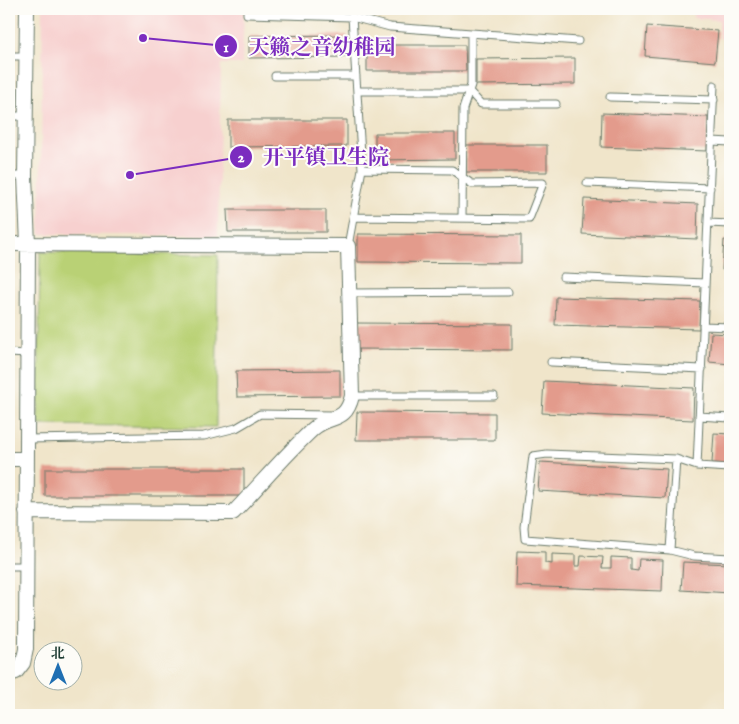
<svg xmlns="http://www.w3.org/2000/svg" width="739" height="724" font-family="'IM FELL English','Noto Serif SC',serif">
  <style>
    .built { fill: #f7d0cf }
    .green { fill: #b9d175; stroke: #6c8754 }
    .building { fill: #e39b8c }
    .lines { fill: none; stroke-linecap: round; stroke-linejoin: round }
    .lane-casing { stroke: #687868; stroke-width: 9 }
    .street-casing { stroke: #687868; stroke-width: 16 }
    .lane { stroke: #fff; stroke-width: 7 }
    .street { stroke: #fff; stroke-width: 14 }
    .leader { fill: none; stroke: #7b2cbf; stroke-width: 2 }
    .callout-dot { fill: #7b2cbf; stroke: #fdfcf7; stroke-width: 2 }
    .mark-label { font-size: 15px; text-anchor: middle; font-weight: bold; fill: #fff }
    .callout-label { font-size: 21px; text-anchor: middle; font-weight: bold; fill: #7b2cbf; stroke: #fdfcf7; stroke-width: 4; stroke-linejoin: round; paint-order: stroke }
  </style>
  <rect width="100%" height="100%" fill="#fdfcf7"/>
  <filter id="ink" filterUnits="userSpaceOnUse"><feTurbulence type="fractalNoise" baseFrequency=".02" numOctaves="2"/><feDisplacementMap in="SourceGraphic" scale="10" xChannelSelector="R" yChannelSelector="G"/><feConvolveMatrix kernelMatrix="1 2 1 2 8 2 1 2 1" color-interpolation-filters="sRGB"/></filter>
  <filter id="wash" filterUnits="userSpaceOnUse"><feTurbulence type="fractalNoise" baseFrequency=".0096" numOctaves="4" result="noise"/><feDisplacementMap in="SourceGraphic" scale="20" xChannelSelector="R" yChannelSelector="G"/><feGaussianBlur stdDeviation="1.12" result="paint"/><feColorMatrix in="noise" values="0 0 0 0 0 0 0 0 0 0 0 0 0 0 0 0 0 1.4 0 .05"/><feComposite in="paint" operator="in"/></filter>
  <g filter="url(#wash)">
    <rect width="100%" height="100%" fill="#f0e5ca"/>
    <!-- built -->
    <path class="built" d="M43 9H244L242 64H221L218 236 40 234Z
      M694 9H730V39L719 38V20L693 18Z"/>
    <!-- green -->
    <path class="green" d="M40 252 218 255 216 427 38 425Z"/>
    <g id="blocks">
      <!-- building -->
      <path class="building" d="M647 26 718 31 715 62 645 56Z
        M347 35V57L249 58V36Z
        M367 45H465L466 71H367Z
        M575 58V84L476 85V59Z
        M602 113 708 117 707 151 601 147Z
        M228 120H347V146L228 147Z
        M375 133H455V159L375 160Z
        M466 145H547V172H466Z
        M728 155H730V186H727Z
        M584 199 698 204 697 239 582 234Z
        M227 210H326V232H228Z
        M358 234 521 235V263L358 262Z
        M724 240 730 241V271L722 270Z
        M556 297 700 301 699 329 555 325Z
        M355 323 512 324V350L354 349Z
        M711 333 730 334V364L709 362Z
        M340 370V396L237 397 236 371Z
        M544 381 694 388 693 420 542 413Z
        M357 412 495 413V440H356Z
        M714 433 730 434V464L712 463Z
        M540 462 667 469 665 498 538 491Z
        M45 469H244V496H45Z
        M517 551 545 552V563L552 564V554L575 555V566H580L581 556 603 557 602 568H611V557L631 558V570L638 571 639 559 663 560 662 591 516 586Z
        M683 562 730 564V593L681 590Z"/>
    </g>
  </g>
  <g filter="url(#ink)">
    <use href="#blocks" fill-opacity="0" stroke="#687868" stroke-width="1"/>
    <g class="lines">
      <!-- lane casing -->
      <g class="lane-casing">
        <path id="lane" d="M247 9V14L352 17 390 27 578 41
          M9 56H26
          M275 76H356
          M357 91H469L481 104H556
          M610 97 714 100
          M9 116H26
          M712 141 730 142
          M9 176H25
          M587 183 710 188
          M354 217 529 219 543 183 472 184 452 170 362 169
          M462 218 463 109 471 85V34
          M708 223 730 224
          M348 246 362 169 352 17
          M563 277 705 283
          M350 293 508 292
          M703 326 730 327
          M9 353 27 354
          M551 362 702 369
          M352 396H494
          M699 416 730 418
          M27 439 204 436 236 428 260 414 331 415
          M697 466 714 85
          M730 468 697 466 676 459 547 454 533 456 524 527 525 539 670 550 694 556 730 558
          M670 550 676 459
          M9 566H26"/>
      </g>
      <!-- street casing -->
      <g class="street-casing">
        <path id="street" d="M9 244 348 246 352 396C345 425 330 413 313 429 285 455 260 485 233 513L26 512
          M9 459H26
          M9 674 16 672 23 663 26 649 28 244 25 176 27 9"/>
      </g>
      <!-- lane -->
      <use href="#lane" class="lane"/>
      <!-- street -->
      <use href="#street" class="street"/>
    </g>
  </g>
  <!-- callouts -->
  <path class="leader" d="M143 38L226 46M130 175L241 157"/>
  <g class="callout-dot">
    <circle cx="143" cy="38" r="5"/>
    <circle cx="130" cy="175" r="5"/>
    <circle cx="226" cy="46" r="12"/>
    <circle cx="241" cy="157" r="12"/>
  </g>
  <g class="mark-label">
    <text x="226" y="52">1</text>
    <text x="241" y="162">2</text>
  </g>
  <g class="callout-label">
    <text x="322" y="54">天籁之音幼稚园</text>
    <text x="326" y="164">开平镇卫生院</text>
  </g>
  <!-- margin -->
  <rect width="739" height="724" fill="none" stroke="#fdfcf7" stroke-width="30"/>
  <!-- north arrow -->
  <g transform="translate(58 666)"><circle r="24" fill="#fdfcf7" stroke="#a4b0a9"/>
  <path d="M0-4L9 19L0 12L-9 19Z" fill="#1f6fb2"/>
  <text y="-8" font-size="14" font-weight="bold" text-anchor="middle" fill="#1f3d34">北</text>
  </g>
</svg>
